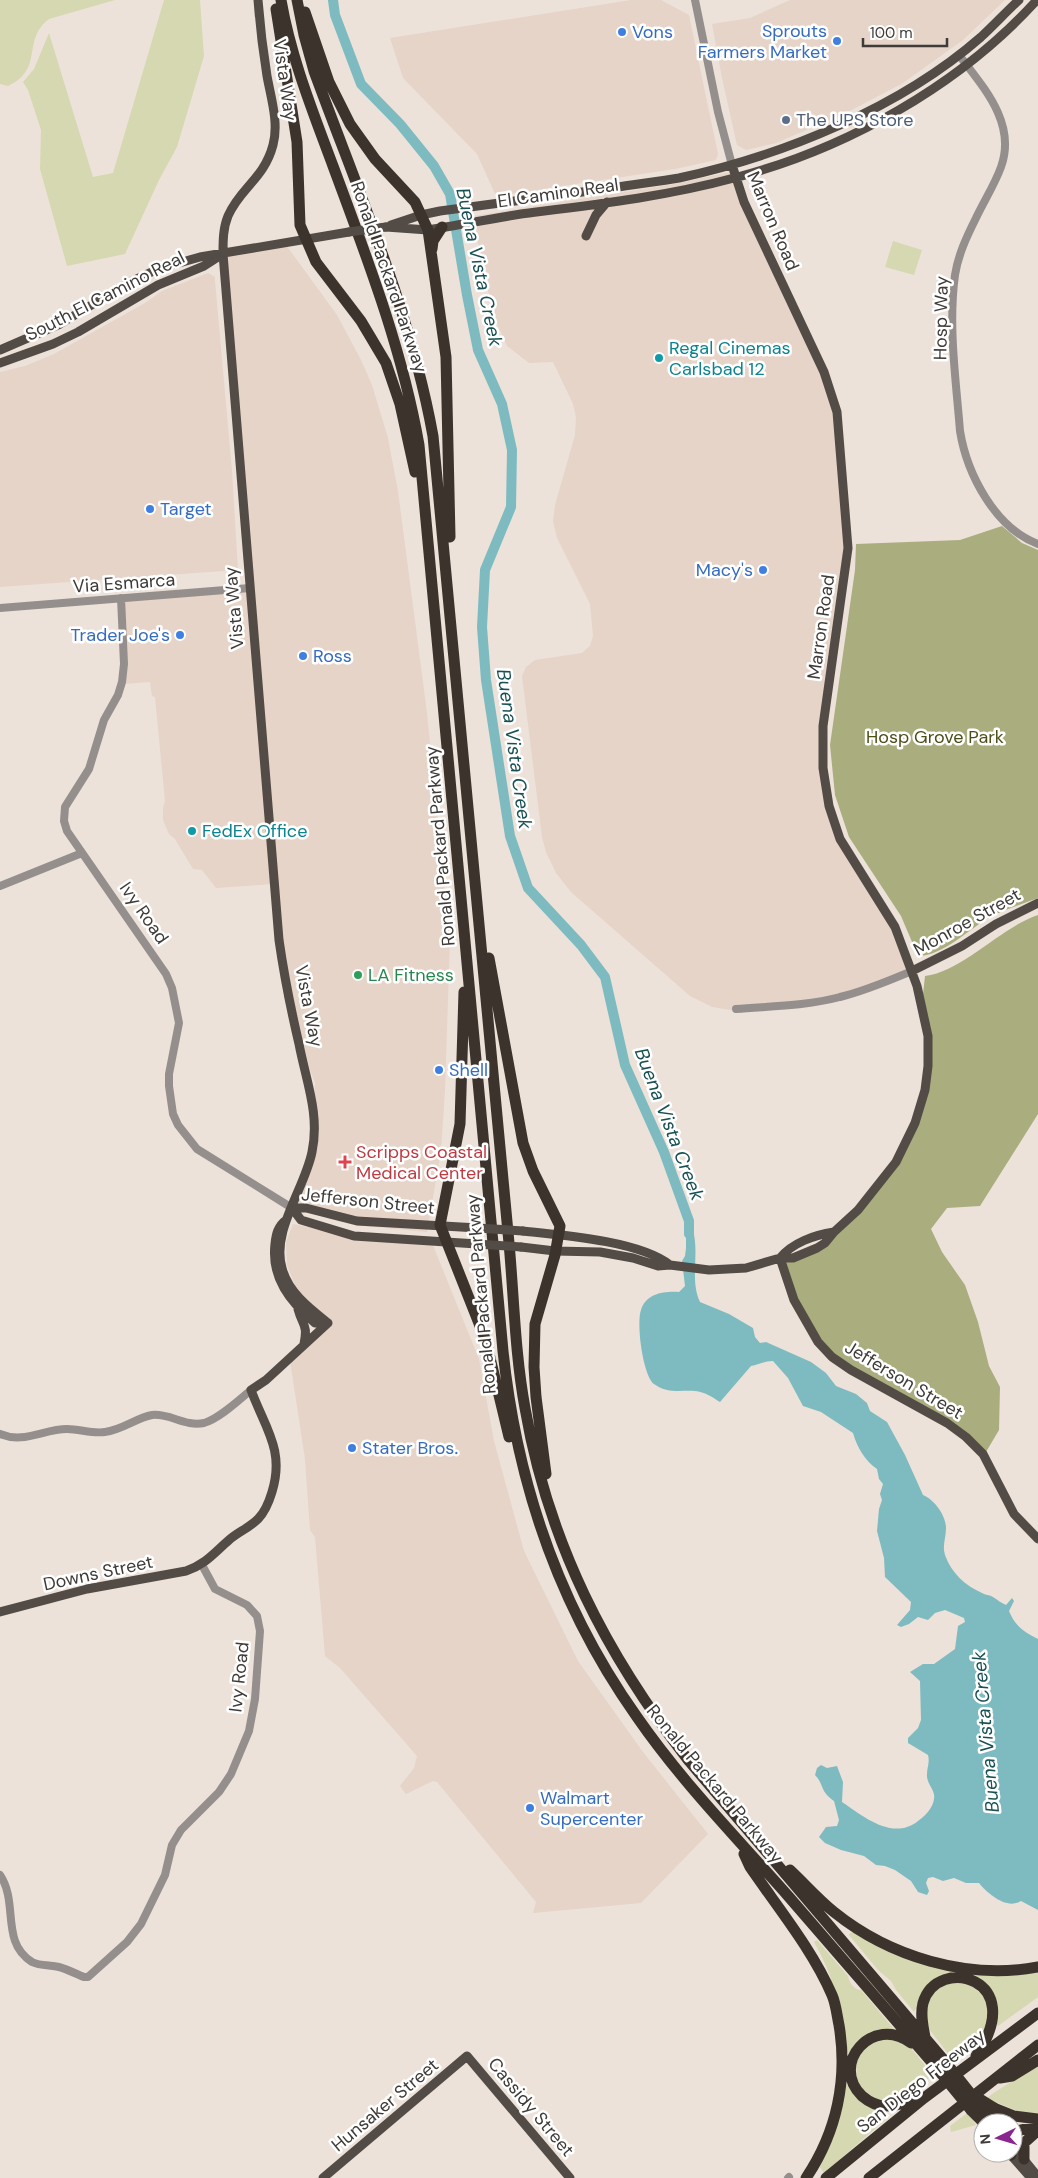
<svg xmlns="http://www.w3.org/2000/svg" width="1038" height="2178" font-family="'DM Sans',sans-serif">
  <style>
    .built { fill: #e5d4c7 }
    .green { fill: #d6d8b1 }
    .forest { fill: #aaad7e }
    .water { fill: #7dbbc0 }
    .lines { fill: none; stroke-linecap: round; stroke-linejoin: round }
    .river { stroke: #7dbbc0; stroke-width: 10 }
    .minor { stroke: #948f8c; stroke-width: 8 }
    .major { stroke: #534b45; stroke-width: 9 }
    .highway { stroke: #3c332d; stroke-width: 11 }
    .major-bridge { stroke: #534b45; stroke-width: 9 }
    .highway-bridge { stroke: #3c332d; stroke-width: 11 }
    .shop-dot { fill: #3f7fe0; stroke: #fff; stroke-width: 2 }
    .service-dot { fill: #5c6f8a; stroke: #fff; stroke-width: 2 }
    .culture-dot { fill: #0f9aa8; stroke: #fff; stroke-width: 2 }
    .leisure-dot { fill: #2e9e5b; stroke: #fff; stroke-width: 2 }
    .health-dot { fill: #e0444e; stroke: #fff; stroke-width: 2 }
    .labels { text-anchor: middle; stroke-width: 5; stroke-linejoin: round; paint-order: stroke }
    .shop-label { font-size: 18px; fill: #366cbe; stroke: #fff; text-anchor: start }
    .street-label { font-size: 18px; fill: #3f3b38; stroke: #fff }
    .service-label { font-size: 18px; fill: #4e5e75; stroke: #fff; text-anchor: start }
    .culture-label { font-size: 18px; fill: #0d838f; stroke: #fff; text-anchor: start }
    .park-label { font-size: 18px; fill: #4e4f18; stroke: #fff }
    .leisure-label { font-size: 18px; fill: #27864d; stroke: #fff; text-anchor: start }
    .health-label { font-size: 18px; fill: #be3a42; stroke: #fff; text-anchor: start }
    .water-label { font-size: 19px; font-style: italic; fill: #185053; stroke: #fff }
  </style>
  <rect width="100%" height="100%" fill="#ece2d9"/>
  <!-- built -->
  <path class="built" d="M631 0H661L689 15 718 154 716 160 675 169 496 196 477 154 403 78 390 38Z
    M790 0H1005L963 40 903 83 846 113 776 143 746 150 737 145 722 78 712 24 750 18Z
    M734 171 832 392 847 524 822 737 834 823 884 906 911 969 843 995 814 1002 730 1010 712 1007 690 996 571 892 556 873 546 852 542 837 522 676 526 667 535 660 582 653 590 646 593 636 590 604 557 538 553 521 555 505 575 435 576 417 573 404 553 362 529 363 507 346 493 315 479 246 467 217 680 183Z
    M286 245 337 315 361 360 372 385 388 438 398 491 427 713 450 939 445 1090 441 1151 427 1232 355 1225 329 1219 289 1203 309 1163 315 1083 292 1021 288 1000 224 255Z
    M208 273 215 277V281L232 471 238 570 0 587V372L25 366 54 354 145 303 162 291Z
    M249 589 273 884 216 888 202 870 193 869 175 839 169 834 163 820V808L165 801 155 697 152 696 150 682 123 684 122 599Z
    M293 1224 376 1241 432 1243 479 1359 494 1441 524 1551 578 1661 643 1752 708 1834 641 1903 533 1913 536 1902 437 1782 433 1781 406 1794 400 1786 414 1768 417 1756 340 1668 325 1656 315 1537 310 1530 305 1459 290 1361 327 1325 299 1295 287 1265 286 1242Z"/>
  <!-- green -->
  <path class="green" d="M0 0H115L49 19C21 40 45 69 8 86L0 84Z
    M164 0H200L204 56 177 147 159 180 125 254 67 266 40 169 41 130 28 90 23 82 34 69 49 33 93 177 113 173Z
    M893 241 922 250 914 275 885 267Z
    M854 1932 905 1956 1038 1972V1997L998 2026 996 2023 997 2014 969 1975 926 1991 914 2012 896 1990 891 1981 878 1970 849 1935 850 1933Z
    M817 1940 848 1976C849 1982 854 1990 861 1990L894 2029 851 2054 847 2052C841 2011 835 1978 814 1942Z
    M967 1982 987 1999 990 2019 980 2038 953 2060 929 2029 925 2014 931 1995 942 1985Z
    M887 2037 910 2047 933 2075 903 2098 888 2103 868 2096 857 2081 856 2061 868 2043Z
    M1038 2065V2115L1025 2114 998 2103 973 2121 976 2125 951 2132 950 2126 995 2092Z
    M850 2085 884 2111 889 2117 824 2173 819 2166 845 2086Z"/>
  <!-- forest -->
  <path class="forest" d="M1002 526 1022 543 1038 550V898C1022 904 1005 909 990 917 969 929 943 956 918 956L901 916 849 837 835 795 830 745 855 570 856 544 960 540Z
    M1038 915V1114L980 1206 947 1208 931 1229 942 1252 965 1285 978 1322 989 1366 1000 1387 999 1430 986 1452 851 1366C844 1361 835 1356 829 1349 806 1325 794 1291 783 1260L825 1241 892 1172 928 1086 923 994 925 976C963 971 1001 927 1038 915Z"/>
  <!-- water -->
  <path class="water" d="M689 1221C703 1246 688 1277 700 1302L729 1314 753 1328 755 1337 760 1343 766 1342 811 1362 826 1373 836 1386 856 1394 867 1403 870 1411 887 1422 905 1455 923 1495C935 1500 946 1516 946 1528 946 1538 942 1546 945 1555 951 1573 966 1586 982 1593 985 1595 990 1595 993 1597 998 1600 1001 1603 1006 1605L1012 1598 1014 1601 1009 1611C1015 1626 1024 1632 1038 1639V1910L1021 1901C1007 1910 988 1894 979 1883H966L954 1878 943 1881 933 1877 928 1878 926 1883 929 1891 927 1895 918 1892 911 1881 895 1870 885 1866 876 1865 864 1856 841 1850 825 1843 819 1837 826 1827 837 1826 839 1820 834 1801C819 1790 825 1786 815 1775L817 1768 821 1765 827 1768 837 1766 843 1782 842 1802C864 1817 893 1841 918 1821 925 1816 933 1808 934 1799 936 1790 926 1784 927 1774 927 1767 930 1763 928 1755L908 1743V1738L918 1728 921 1720 920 1681 910 1672 923 1664H934L955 1649 958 1626 965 1622 964 1618 945 1610 935 1613 928 1620 918 1617 909 1624 901 1627 897 1625 910 1610 911 1602 885 1577 884 1558 877 1531 879 1509 882 1500 880 1494 883 1484 879 1479 877 1469C865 1461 857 1447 853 1433L821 1412 803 1406 788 1378 773 1361C764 1361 759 1365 751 1366L720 1402C712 1397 705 1392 695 1391 680 1390 668 1394 654 1384 643 1376 636 1323 641 1310 646 1293 665 1291 679 1292L685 1286 682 1261 685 1256 686 1248V1224Z"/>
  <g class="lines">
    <!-- river -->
    <path class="river" d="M333 0 335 15 361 84 400 124 434 166 450 194 467 295 478 350 502 404 512 450 511 507 485 570 482 627 486 680 510 836 528 888 581 945 605 977 625 1065 664 1152 689 1221V1234"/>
    <!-- minor -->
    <path class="minor" d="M695 0 718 112 732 165
      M959 55C983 87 1017 123 1001 167 995 184 984 201 976 218 967 236 958 255 955 275 948 326 956 380 960 431 967 474 995 528 1038 544
      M121 598 124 664 122 682 118 695 104 720 89 769 65 807 64 821 67 831 166 974 172 988 179 1023 169 1074V1086L173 1114 178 1125 197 1149 292 1208
      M0 608 250 588
      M0 886 82 853
      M736 1009C771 1006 806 1006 840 997 865 991 888 981 912 971
      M0 1434C23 1444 44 1429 67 1429 80 1429 92 1434 105 1432 122 1430 136 1418 152 1415 170 1413 185 1427 204 1423 219 1419 239 1400 251 1390
      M0 1875C19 1903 0 1942 32 1962 40 1966 50 1965 59 1967 67 1969 76 1974 84 1977H88L127 1942 141 1924 165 1875 172 1845 181 1830 219 1792 231 1774 249 1731 255 1699 260 1631 257 1616 247 1605 215 1589 202 1565
      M788 2178 789 2177"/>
    <!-- major -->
    <path class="major" d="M258 0C260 26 263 51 267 76 271 98 279 123 273 145 264 179 240 188 228 216 223 228 223 241 223 254L279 940C284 975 291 1010 299 1044 306 1081 320 1114 312 1152 305 1188 271 1231 282 1268 288 1292 309 1308 328 1323
      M391 225 421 215 440 211C497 203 555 196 612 188 634 184 657 182 679 178 784 155 900 108 981 37 994 25 1006 12 1019 0
      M386 227 428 230C459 225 490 219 521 214 592 205 664 197 734 178 846 149 959 86 1037 0
      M586 236 596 215 607 202
      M0 350 60 324 128 283 158 269 200 257 349 232
      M0 363 53 344 78 332 158 285 204 266 218 257
      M912 971 962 946 996 924 1038 903
      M292 1208 301 1220 354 1236 477 1244
      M292 1208H306L357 1221 478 1228
      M286 1220C278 1226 276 1234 275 1244 271 1278 290 1302 315 1323H328
      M523 1231C562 1235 640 1241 670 1265
      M521 1247 555 1251 600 1252 633 1258 658 1266 670 1265 709 1270 746 1268 780 1258H793L817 1248 825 1243 834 1232 858 1210 896 1162 915 1123 925 1090 928 1066V1036L917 986 895 927 840 839 829 806 823 768V726L848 548 837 412 824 372 744 202 732 165
      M780 1258 794 1300 818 1342 832 1357 851 1370 947 1423 966 1437 983 1454 1014 1514 1038 1539
      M780 1258C792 1243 814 1235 834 1232
      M298 1309C303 1327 308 1324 304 1344
      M0 1612 87 1589 186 1571C206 1564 214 1553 229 1540 238 1532 249 1528 258 1519 265 1512 269 1502 272 1492 285 1450 265 1428 251 1390L266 1380 328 1323
      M1013 2146 1038 2177
      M1009 2153 1031 2178
      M323 2178 467 2056 570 2178"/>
    <!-- highway -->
    <path class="highway" d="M281 0C291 58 313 112 333 166 367 258 402 348 419 445L503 1351C517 1485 559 1607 637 1717 682 1782 737 1838 789 1897 838 1953 886 2010 935 2066
      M297 0 304 35 314 71C358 191 410 309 433 436L509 1243C514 1298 515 1354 525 1408 548 1542 606 1655 689 1761L943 2059
      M276 9 297 142 300 225 316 262 361 321 386 363 400 404 415 472
      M305 12 329 82 350 124 375 159 415 202 428 230 446 357 450 537
      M432 249 433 241 442 227
      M489 958 523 1143 533 1171 560 1226 555 1255 535 1324 534 1367 536 1397 546 1474
      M464 992 460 1124 440 1225 486 1341 509 1437
      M744 1854 750 1867C778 1908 812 1949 832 1995 836 2004 837 2016 839 2025 848 2079 837 2132 806 2178
      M790 1870C805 1884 818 1899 834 1912 890 1957 967 1980 1038 1967
      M925 2037C923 2026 920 2015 923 2003 937 1954 1030 1978 976 2056
      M911 2043C873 2014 829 2064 862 2096 869 2102 877 2106 886 2106 897 2106 910 2101 920 2099
      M1000 2078 1012 2076 1038 2060
      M994 2108 1014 2116 1038 2119
      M971 2110 984 2123
      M986 2113 994 2123
      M1013 2134 1017 2131 1038 2126
      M1010 2153 1011 2155
      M1024 2159V2143L1034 2134
      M826 2178 924 2098 1038 2013
      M869 2178 1038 2045"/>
    <!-- major-bridge -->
    <path class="major-bridge" d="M349 232 386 227
      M478 1228 523 1231
      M477 1244 521 1247"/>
    <!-- highway-bridge -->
    <path class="highway-bridge" d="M943 2059 986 2113
      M935 2066 971 2110
      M978 2098 994 2108"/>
  </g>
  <!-- markers -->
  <g class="shop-dot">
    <circle cx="622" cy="32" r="5"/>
    <circle cx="837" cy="41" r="5"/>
    <circle cx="150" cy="509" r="5"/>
    <circle cx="763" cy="570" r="5"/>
    <circle cx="180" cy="635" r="5"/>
    <circle cx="303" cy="656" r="5"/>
    <circle cx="439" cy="1070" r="5"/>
    <circle cx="352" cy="1448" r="5"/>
    <circle cx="530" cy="1808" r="5"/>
  </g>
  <circle class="service-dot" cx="786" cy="120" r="5"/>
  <g class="culture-dot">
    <circle cx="659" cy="358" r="5"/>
    <circle cx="192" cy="831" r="5"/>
  </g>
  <circle class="leisure-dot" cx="358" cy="975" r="5"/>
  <path class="health-dot" d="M342.5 1154.5h5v5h5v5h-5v5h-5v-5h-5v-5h5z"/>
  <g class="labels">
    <!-- shop labels -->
    <g class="shop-label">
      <text x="827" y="37" text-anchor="end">Sprouts<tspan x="827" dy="21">Farmers Market</tspan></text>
      <text x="632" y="38">Vons</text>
      <text x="160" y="515">Target</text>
      <text x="753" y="576" text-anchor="end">Macy's</text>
      <text x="170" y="641" text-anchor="end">Trader Joe's</text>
      <text x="313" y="662">Ross</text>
      <text x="449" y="1076">Shell</text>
      <text x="362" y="1454">Stater Bros.</text>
      <text x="540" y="1804">Walmart<tspan x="540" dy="21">Supercenter</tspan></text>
    </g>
    <!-- street labels -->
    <g class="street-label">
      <text transform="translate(285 80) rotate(82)" y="6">Vista Way</text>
      <text transform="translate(558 193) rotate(-8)" y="6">El Camino Real</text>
      <text transform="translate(773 221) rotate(67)" y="6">Marron Road</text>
      <text transform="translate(389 277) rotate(71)" y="6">Ronald Packard Parkway</text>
      <text transform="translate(105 296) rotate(-27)" y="6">South El Camino Real</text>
      <text transform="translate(941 318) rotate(-89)" y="6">Hosp Way</text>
      <text transform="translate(124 583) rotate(-4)" y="6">Via Esmarca</text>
      <text transform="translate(234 608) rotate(-95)" y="6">Vista Way</text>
      <text transform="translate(821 627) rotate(-82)" y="6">Marron Road</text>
      <text transform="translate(440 846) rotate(-95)" y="6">Ronald Packard Parkway</text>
      <text transform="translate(144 913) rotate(55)" y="6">Ivy Road</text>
      <text transform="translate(967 922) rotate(-29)" y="6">Monroe Street</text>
      <text transform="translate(309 1006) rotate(79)" y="6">Vista Way</text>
      <text transform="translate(368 1201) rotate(6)" y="6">Jefferson Street</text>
      <text transform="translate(481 1294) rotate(-95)" y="6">Ronald Packard Parkway</text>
      <text transform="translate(904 1380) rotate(31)" y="6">Jefferson Street</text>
      <text transform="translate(98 1573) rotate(-12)" y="6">Downs Street</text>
      <text transform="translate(239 1677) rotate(-84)" y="6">Ivy Road</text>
      <text transform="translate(715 1784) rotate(50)" y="6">Ronald Packard Parkway</text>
      <text transform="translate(921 2081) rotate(-38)" y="6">San Diego Freeway</text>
      <text transform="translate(385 2105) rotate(-40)" y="6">Hunsaker Street</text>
      <text transform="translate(531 2107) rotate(50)" y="6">Cassidy Street</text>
    </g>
    <!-- service labels -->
    <g class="service-label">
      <text x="796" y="126">The UPS Store</text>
    </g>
    <!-- culture labels -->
    <g class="culture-label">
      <text x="669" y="354">Regal Cinemas<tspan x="669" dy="21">Carlsbad 12</tspan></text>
      <text x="202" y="837">FedEx Office</text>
    </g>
    <!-- park labels -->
    <g class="park-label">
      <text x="935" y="743">Hosp Grove Park</text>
    </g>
    <!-- leisure labels -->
    <g class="leisure-label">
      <text x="368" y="981">LA Fitness</text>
    </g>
    <!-- health labels -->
    <g class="health-label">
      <text x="356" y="1158">Scripps Coastal<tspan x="356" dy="21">Medical Center</tspan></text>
    </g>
    <!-- water labels -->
    <g class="water-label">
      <text transform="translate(480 267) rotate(78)" y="7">Buena Vista Creek</text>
      <text transform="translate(515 749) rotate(82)" y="7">Buena Vista Creek</text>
      <text transform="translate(670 1124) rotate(69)" y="7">Buena Vista Creek</text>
      <text transform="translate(985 1732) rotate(-95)" y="7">Buena Vista Creek</text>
    </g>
  </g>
  <!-- north arrow -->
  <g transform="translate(998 2138) rotate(265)"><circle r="24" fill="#ffffff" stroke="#b2b1af"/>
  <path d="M0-4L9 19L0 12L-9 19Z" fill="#89278f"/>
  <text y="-8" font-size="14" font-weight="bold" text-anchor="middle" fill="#3f3b38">N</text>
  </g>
  <!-- scale -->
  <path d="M863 38v8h84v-8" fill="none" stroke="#3f3b38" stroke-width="2.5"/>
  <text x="870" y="38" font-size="15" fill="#3f3b38" stroke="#ffffff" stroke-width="4" paint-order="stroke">100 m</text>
</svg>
